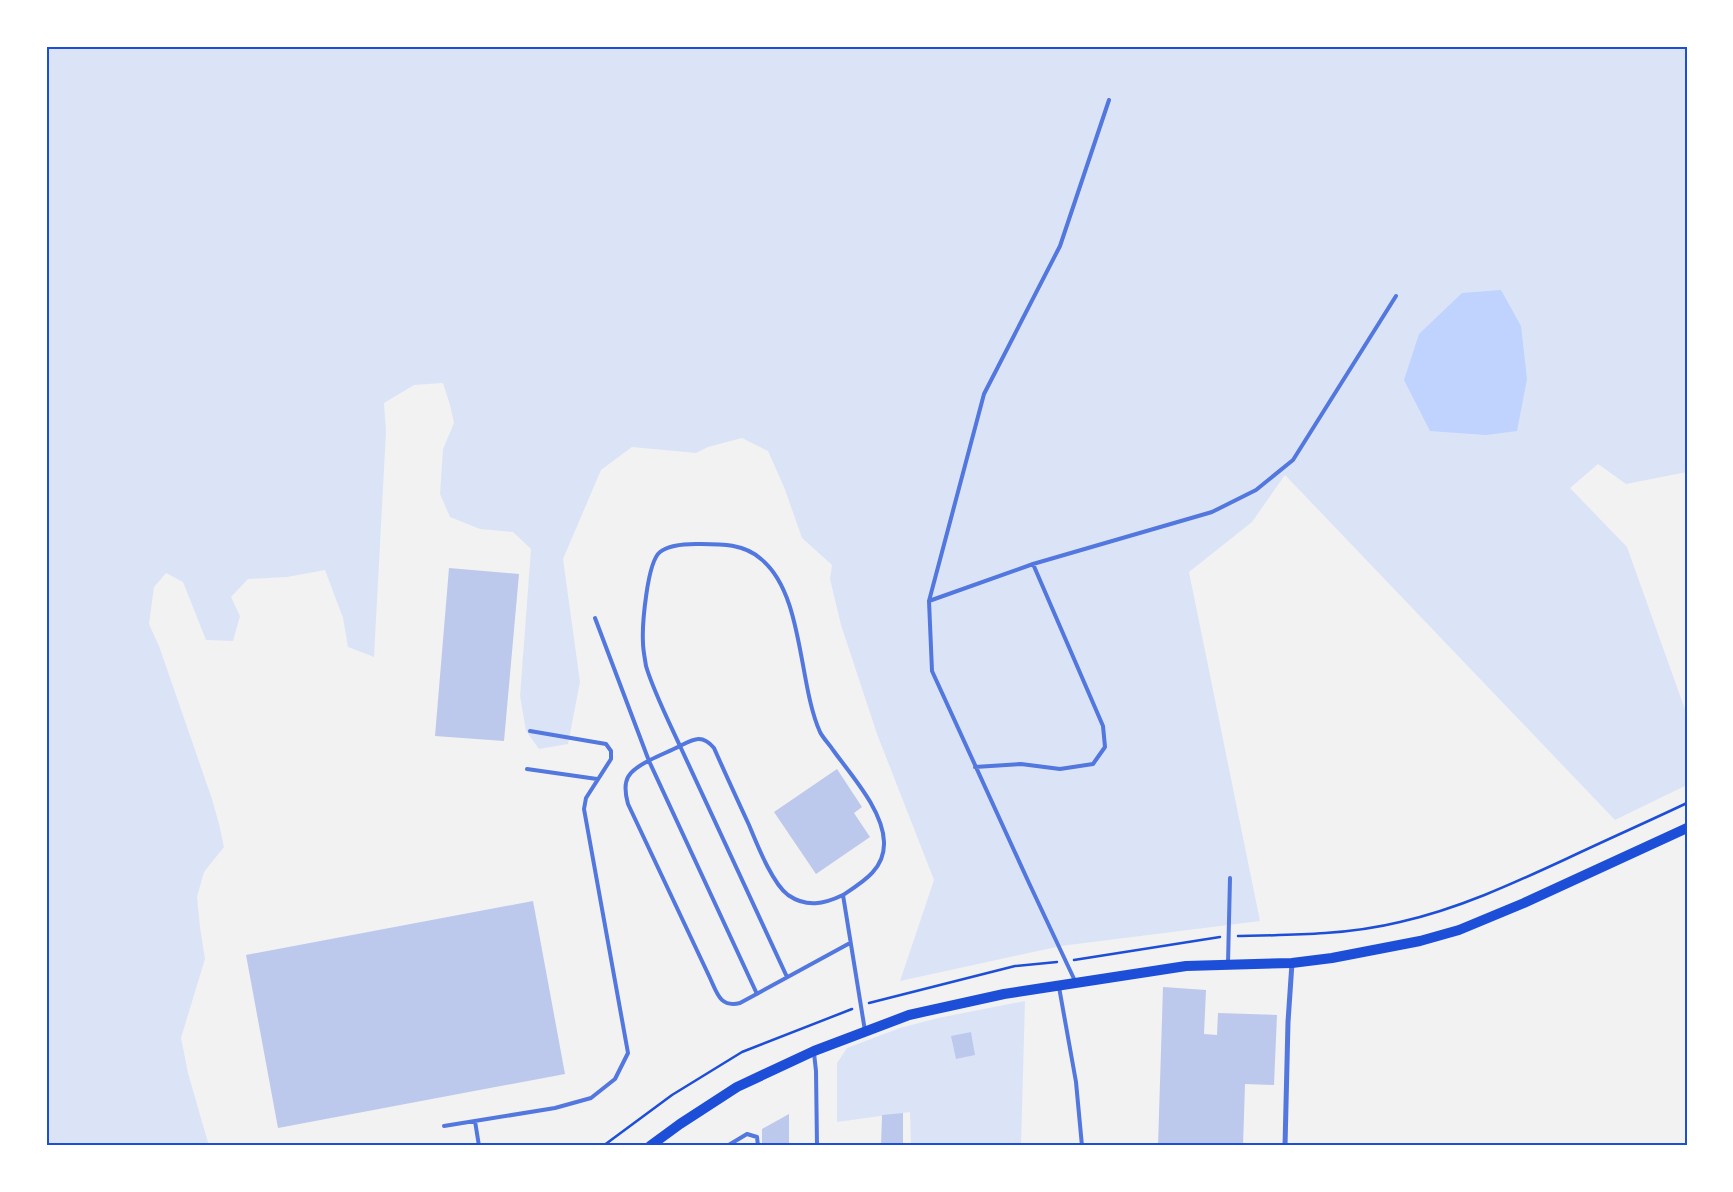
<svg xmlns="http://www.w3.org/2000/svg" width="1733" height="1192" font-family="'Titillium Web',sans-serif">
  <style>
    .green { fill: #dbe4f7 }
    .water { fill: #bfd3fe }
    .building { fill: #bdc9ec }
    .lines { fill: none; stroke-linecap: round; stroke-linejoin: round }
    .path { stroke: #1d4ed8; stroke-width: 2.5 }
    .service { stroke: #5277de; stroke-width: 4 }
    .minor { stroke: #5277de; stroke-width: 5 }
    .secondary { stroke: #1d4ed8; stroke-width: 10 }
    .neatline { fill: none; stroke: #1d4ed8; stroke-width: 2 }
  </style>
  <rect width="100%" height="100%" fill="#f2f2f2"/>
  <!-- green -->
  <path class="green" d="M46 46H1687V472L1626 484 1598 464 1570 488 1627 547 1687 715V785L1615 820 1285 475 1252 522 1189 572 1260 921 1061 946 900 981 934 880 877 734 841 625 830 579 832 565 802 538 784 487 768 451 742 438 708 447 696 453 632 447 601 470 563 559 580 682 568 744 539 749 526 731 520 696 531 549 513 532 480 529 450 517 440 494 443 449 454 423 450 405 443 383 414 385 384 403 386 432 374 657 348 647 343 618 325 570 287 577 248 579 231 597 240 616 233 641 206 640 183 582 166 573 154 587 149 624 159 646 212 799 219 824 224 847 204 872 197 897 200 927 205 959 181 1038 188 1073 209 1146H46Z
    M1025 1001 1021 1146H911L910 1112 837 1122V1063L847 1048 900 1028 938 1018Z"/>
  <!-- water -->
  <path class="water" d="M1501 290 1521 326 1527 379 1517 431 1486 435 1430 431 1404 380 1419 334 1462 293Z"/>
  <!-- building -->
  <path class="building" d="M449 568 519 574 504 741 435 736Z
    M837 769 862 807 854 813 870 837 816 874 774 812Z
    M533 901 565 1074 278 1128 246 955Z
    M1163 987 1206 990 1204 1034 1217 1035 1218 1013 1277 1015 1274 1085 1245 1084 1243 1146H1158Z
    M971 1032 975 1055 956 1059 951 1036Z
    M903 1113V1146H881L882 1115Z
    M789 1114V1146H762V1129Z"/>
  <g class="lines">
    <!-- path -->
    <path class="path" d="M1238 936C1292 935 1347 935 1400 922 1458 909 1512 884 1566 859 1606 840 1647 822 1687 803
      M1074 960 1220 937
      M869 1003 1015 966 1057 962
      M603 1146 672 1095 742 1052 852 1009"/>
    <!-- service -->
    <path class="service" d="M929 601 1033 564 1212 512 1256 490 1293 460 1396 296
      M595 618 649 761 757 994
      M975 767 1021 764 1060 769 1093 764 1105 747 1103 726 1033 564
      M527 769 597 779
      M843 895C824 904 807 908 788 895 772 883 757 844 749 825 737 799 725 773 714 748 702 734 694 739 680 746 669 722 653 690 646 666 645 659 643 650 643 643 642 626 647 562 660 552 669 545 685 544 696 544 719 544 743 543 761 559 804 594 798 683 820 732 823 738 829 744 833 750 851 775 883 810 884 842 885 869 863 882 843 895L865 1031
      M1228 963 1230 878
      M787 977 680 746C670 751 660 755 650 760 628 771 621 779 628 804L710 978C717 993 720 1008 740 1003L850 943
      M1076 983 1029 883 932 671 929 601 984 394 1060 246 1109 100
      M1059 987 1076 1082 1082 1146
      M814 1053 816 1071 817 1146
      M475 1121 479 1146
      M444 1126 555 1108 591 1098 615 1079 628 1053 584 809 586 798 611 759V751L606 744 530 731
      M727 1146 747 1134 757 1137 758 1146"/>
    <!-- minor -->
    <path class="minor" d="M1285 1146 1288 1022 1292 963"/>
    <!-- secondary -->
    <path class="secondary" d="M650 1146 680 1124 737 1087 814 1051 909 1015 1004 994 1186 966 1292 963 1332 958 1420 941 1459 930 1524 903 1687 828"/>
  </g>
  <!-- border -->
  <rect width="1733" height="1192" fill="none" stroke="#ffffff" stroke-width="95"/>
  <rect x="48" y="48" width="1638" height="1096" class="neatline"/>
</svg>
